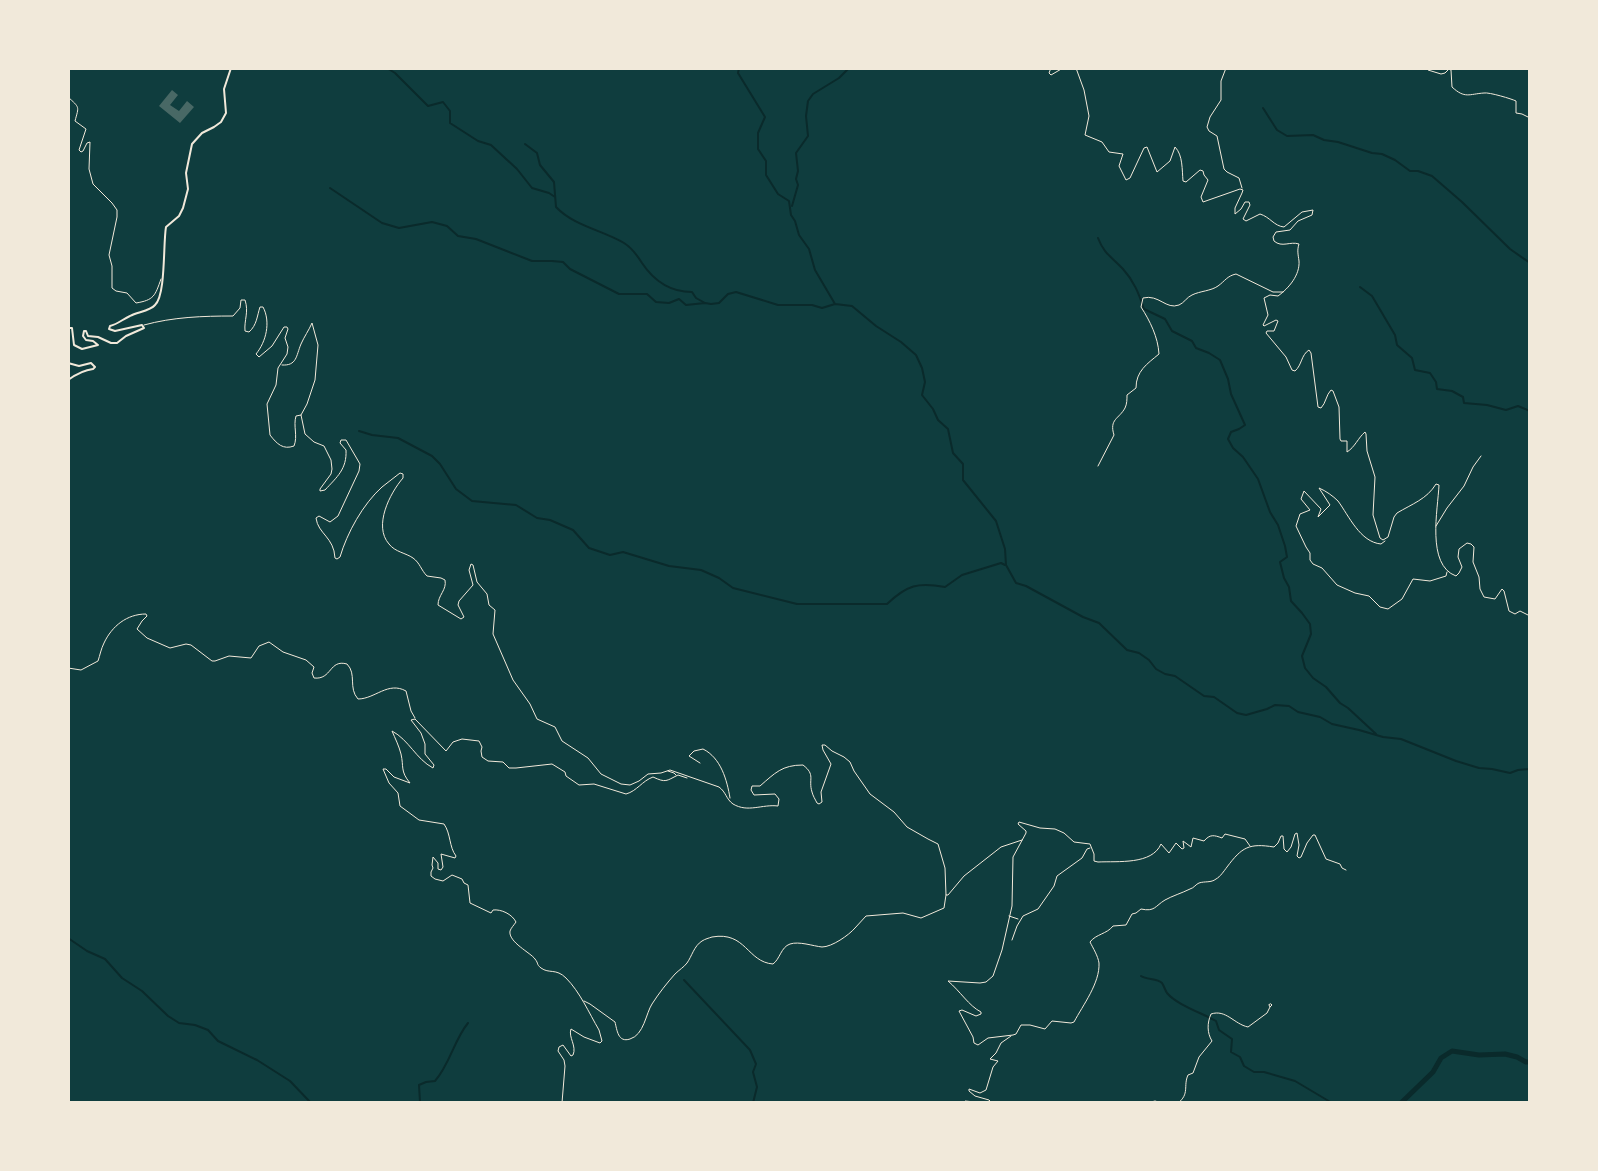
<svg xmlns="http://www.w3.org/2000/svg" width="1598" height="1171" font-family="'Source Sans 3',sans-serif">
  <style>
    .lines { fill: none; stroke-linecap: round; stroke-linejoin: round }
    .stream { stroke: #0a2a2b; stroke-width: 2 }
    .river { stroke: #0a2a2b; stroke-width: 5 }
    .building { fill: #486865 }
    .minor { stroke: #f1e9da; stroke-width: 1 }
    .secondary { stroke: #f1e9da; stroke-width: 2 }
  </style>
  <rect width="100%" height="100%" fill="#0f3d3e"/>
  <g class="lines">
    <!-- stream -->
    <path class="stream" d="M387 68 395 73 428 106 443 102 450 111V123L478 141 491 145 517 169 532 188 549 193 555 197
      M739 68 738 73 765 117 758 133V149L766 161V175L778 194 789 201 791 215 795 221 799 235 809 249 815 270 835 304 852 306 876 326 901 342 916 355 922 368 925 382 922 395 933 409 938 420 948 429 953 453 963 464V480L996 521 1005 549 1006 565 1016 583 1026 586 1083 617 1099 623 1127 650 1139 653 1149 660 1156 669 1165 674 1175 676 1204 696 1214 697 1237 713 1246 715 1267 709 1275 705 1289 706 1298 712 1320 717 1332 724 1359 730 1383 737 1401 739 1456 761 1479 768 1492 769 1510 773 1518 770 1530 769
      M1263 108 1277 130 1287 136 1313 135 1324 140 1338 142 1372 153 1382 154 1395 160 1410 171H1418L1432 176 1462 202 1510 249 1530 263
      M525 144 537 153 540 165 554 182 556 207C574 226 602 230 624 243 632 248 637 255 642 263 654 281 671 292 692 292L696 298 705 303 711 304 719 303 728 294 736 292 778 305H812L822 308 835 304
      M330 188 382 223 399 228 432 222 447 226 458 236 476 239 532 261H552L563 262 570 269 619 294H647L656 302 669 303 679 299 686 305 705 303
      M792 206 798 185 796 179 798 171 796 153 808 136 806 116 808 101 813 94 839 78 849 68
      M68 220 69 219
      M1098 238C1104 254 1112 257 1123 269 1134 281 1139 294 1144 309L1165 319 1172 331 1192 341 1196 348 1209 353 1220 360 1228 379 1231 394 1245 425 1239 429 1231 432 1228 439 1233 448 1243 457 1258 479 1270 512 1278 525 1285 546 1287 557 1280 562 1284 578 1289 587 1291 601 1302 613 1310 624 1311 634 1302 656 1305 668 1313 678 1326 687 1340 703 1348 708 1376 734
      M1360 287 1372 296 1395 335 1397 345 1412 358 1415 370 1430 373 1436 382 1437 389 1452 391 1463 397 1464 403 1487 405 1506 410 1518 406 1530 411
      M359 431 372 435 398 438 432 456 440 464 456 489 472 501 516 505 537 518 550 520 573 530 589 548 610 555 623 552 669 566 701 570 719 578 733 588 797 604H887C907 585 918 582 945 587L962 575 1001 563 1005 565
      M68 938 87 951 105 959 122 978 142 991 168 1016 179 1023 195 1025 208 1030 218 1041 257 1060 290 1081 311 1103
      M1141 976C1147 980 1157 978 1162 983 1164 986 1165 990 1167 993 1177 1005 1202 1013 1216 1021L1219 1030 1232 1039 1231 1052 1240 1057 1244 1066 1254 1072H1264L1295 1081 1332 1103
      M684 980 750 1050 756 1064 753 1072 757 1087 753 1103
      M419 1103 420 1102 419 1085 426 1082 435 1081C450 1064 454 1040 468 1023"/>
    <!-- river -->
    <path class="river" d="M1401 1103 1433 1072 1441 1058 1452 1051 1479 1055 1505 1054 1517 1057 1526 1062H1530"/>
  </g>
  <!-- building -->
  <path class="building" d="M172 90 178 95 170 105 179 111 187 101 194 107 180 123 159 106Z"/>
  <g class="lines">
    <!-- minor -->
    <path class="minor" d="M1051 68 1049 73 1051 75 1063 68
      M1076 68 1084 90 1089 116 1085 135 1102 142 1109 152 1123 154 1119 166 1126 180 1130 178 1144 148 1147 147 1157 172 1170 161 1175 147C1183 155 1182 170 1183 181L1186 182 1200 170 1203 171 1204 175 1208 180 1201 197 1203 202 1240 189 1243 190 1242 193 1235 208V214L1241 209 1245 202H1249L1250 205 1243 219 1246 221 1260 214C1270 217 1274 226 1284 227L1302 212 1313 210 1312 215 1298 221 1290 230 1276 232 1273 237 1274 241C1282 248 1290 241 1299 244 1297 250 1298 254 1299 261 1300 275 1289 288 1278 296L1270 295 1264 298 1268 315 1263 325 1264 326 1276 320 1278 321 1274 331H1267L1266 333 1286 357 1292 370 1295 371C1302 365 1301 355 1309 350L1311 353 1318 407 1321 408C1326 403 1326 395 1331 390L1333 391 1339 407 1340 439 1341 441H1347V452C1355 447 1358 438 1365 432L1366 434 1367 451 1375 477 1373 515 1380 538 1383 540 1388 537 1394 517 1397 513C1412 504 1427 499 1436 484L1439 485C1438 509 1426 565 1456 576L1459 573 1462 567 1458 557 1459 549 1467 543 1471 544 1474 547 1473 562 1479 577 1480 589 1484 597 1495 599 1502 589 1504 591 1509 611 1515 614 1520 611 1530 616
      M1226 68 1221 81V100L1210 117 1207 127 1209 131 1217 136 1224 169 1227 172 1239 178 1242 188
      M1428 68V70L1441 74 1445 73 1449 69 1451 70 1452 87C1465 99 1469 94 1484 93 1489 92 1512 99 1516 101V113L1522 114 1530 118
      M68 97C80 108 79 106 75 121L86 129 79 150 81 152 83 151 87 143 90 142 89 169 93 184 112 203 117 210V217L109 255 112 266V288L116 291 127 293 136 303C154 300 155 296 161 279
      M144 325C173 317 203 316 233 316L240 308 241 300H245C249 312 244 320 245 331L249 332C257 325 257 316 260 307H263C271 322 266 342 256 354L259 357 272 346 284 327H287L288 329 285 338 288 347 287 354 278 368 276 385 267 404 270 435C277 444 283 450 294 446 298 436 293 426 296 416L301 415 305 434 314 442 324 446 331 460 332 469 331 474 320 489V491L325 490C337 477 347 469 346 450L340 443 341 440H346L360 464 359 471 338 516 330 522 319 516 316 518C318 534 334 537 335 558L337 559 340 557C347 533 363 504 382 487 388 482 394 478 400 473L403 474V478C390 493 373 526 389 544 395 552 406 553 413 558 420 563 421 570 427 576L441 578 445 580C447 590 438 595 438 605L461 619 464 617 458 605 459 601 473 585 469 570 471 564 473 565 477 582 487 594 489 605 495 610 493 634 513 680 530 704 537 719 555 727 562 741 588 758 601 774 621 784 630 785 639 781 648 774 661 773 670 770 719 787C726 792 726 799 733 804 748 813 762 804 778 806L779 799 775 794 754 795 751 790 752 786H760C775 773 782 765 803 765 816 775 808 779 812 792 813 796 815 799 817 803L819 804 822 802 821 792 831 764 823 750 822 745H825L832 751 844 757 850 762 854 771 870 794 894 812 907 827 928 839 938 844 945 868 946 895H948L964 876 1001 847 1022 840
      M282 365C297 366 296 356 301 344 304 337 309 330 312 323L318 345 315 380 307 404 301 415
      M1098 466 1114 435C1109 419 1119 419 1125 408 1127 404 1127 399 1127 395L1136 388C1136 371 1147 364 1159 354 1158 337 1150 321 1141 307L1143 298C1159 294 1166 310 1179 305 1184 303 1187 297 1192 295 1200 291 1211 291 1218 286 1225 281 1227 276 1236 274L1273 292H1283
      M1436 526 1447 508 1464 486 1473 467 1481 456
      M1385 541 1381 544C1360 542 1349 516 1338 501 1333 496 1326 491 1319 488L1330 505 1318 517 1321 509 1304 491 1301 499 1310 510 1300 514 1296 526 1306 547 1310 553V560L1313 564 1322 568 1337 585 1355 593 1369 596 1380 607 1388 609 1402 599 1413 579 1430 581 1446 576 1447 572
      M68 668 81 670 98 661C100 655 101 649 104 643 112 626 127 614 146 614L147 616 142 621 137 629 147 638 170 648 186 644 191 645 212 661H215L229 656 251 658 259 646 269 642 283 652 306 660 314 667 312 673 314 678C332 680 329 659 347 664 357 674 348 688 358 699 375 699 388 681 406 691L411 711 415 718
      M700 763 689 756 694 751 703 749C721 758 727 780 730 798
      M668 771 674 773 676 775
      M1250 846 1245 839 1225 834 1222 838C1214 835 1210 834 1204 841L1193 838 1191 847 1183 841 1184 848 1182 849 1176 843 1169 853 1161 844C1152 865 1118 861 1098 862L1094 861V854L1090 844 1074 842 1064 833 1055 829 1040 828 1019 822 1018 824 1026 831V833L1013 857 1012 906 1002 950 993 976 986 982 980 983 948 981C960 991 969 1006 981 1012V1014L976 1016 962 1010 959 1011 973 1037 974 1043 978 1045 988 1038 1013 1035 1016 1034 1021 1025H1030L1045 1029 1052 1021 1071 1023 1074 1022C1083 1005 1100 983 1099 963 1098 956 1093 948 1090 942 1096 934 1107 934 1113 926L1126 925 1132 914 1136 913 1141 909C1155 912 1155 906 1165 900 1172 896 1182 893 1190 889 1194 888 1196 884 1199 883 1205 881 1211 883 1216 879 1220 877 1224 871 1227 867 1242 847 1249 843 1274 847L1278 843 1281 836H1283L1284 849 1287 852 1291 847 1295 834 1297 833 1299 845 1297 856 1299 858 1301 857 1307 843 1313 835H1315L1326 859 1340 864 1342 868 1346 870
      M1009 916 1018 919
      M1012 940 1017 926 1023 916 1038 909 1054 886 1057 876 1082 858 1087 849 1090 848
      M584 1001 590 1004 615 1022C617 1030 618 1043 630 1039 644 1035 646 1013 652 1004 659 993 667 983 675 974 679 970 684 967 687 963 692 956 694 946 702 941 705 939 709 938 712 937 746 931 747 962 773 964 780 959 781 947 790 944 799 941 813 946 822 947 832 947 849 935 855 928 859 924 862 920 866 916L903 913 921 918 944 908 946 895
      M1271 1004 1272 1005 1270 1007 1269 1005Z
      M562 1103 565 1066 564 1060 558 1051 559 1047 563 1045 571 1056 573 1055C577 1046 568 1037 571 1029L584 1037 600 1043 602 1041 599 1030C589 1013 580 992 566 978 556 968 549 974 541 968 536 964 539 964 535 959 531 953 508 942 510 931 511 928 514 925 516 922 512 914 501 909 493 910L491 913 470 903 468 885 464 883 462 879 452 875 443 881 435 879 431 876V872L433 868 432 865 433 857 438 863V869L441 870 443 867 441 854 455 858 456 856C449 847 451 834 444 824L419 820 400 806 398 793 389 783 383 769H386L394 777 410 783C400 771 404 767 401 754 399 746 395 738 392 731 409 740 416 759 433 768L434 765 425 754V744L421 733 411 720 415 719 446 751 453 742 462 739 479 741 482 747 481 751 482 757 488 761 503 762 509 768H516L552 764 565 772 566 776 579 785 594 784 626 794C637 791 642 781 653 777 666 783 666 781 678 775L687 778
      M964 1103 965 1101 985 1103 990 1101 989 1100 975 1096 969 1091V1089L980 1093 986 1090 993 1067 998 1061 990 1059 996 1053 1001 1043 1011 1036
      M1147 1103 1155 1101 1162 1103
      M1178 1103C1190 1094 1183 1086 1188 1075L1193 1073 1199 1057 1212 1041C1207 1033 1207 1023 1211 1014 1226 1009 1234 1024 1248 1027L1267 1013 1270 1007"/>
    <!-- secondary -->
    <path class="secondary" d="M68 328H72L74 345 82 349 98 345 93 341 86 340 83 336 84 331H86L88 336 98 337 111 343H117L126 336 144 328 142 325 115 331 109 329 110 326C118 324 123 319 130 316 137 312 150 311 155 305 166 295 163 243 166 227L179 216 183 208 188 189 186 173 192 144 202 133 214 127 221 122 226 113 224 89 231 68
      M68 363 79 366 91 363 95 367 93 369C84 370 75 375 68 380"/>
  </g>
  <!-- border -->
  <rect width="1598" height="1171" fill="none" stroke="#f1e9da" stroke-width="140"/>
</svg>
